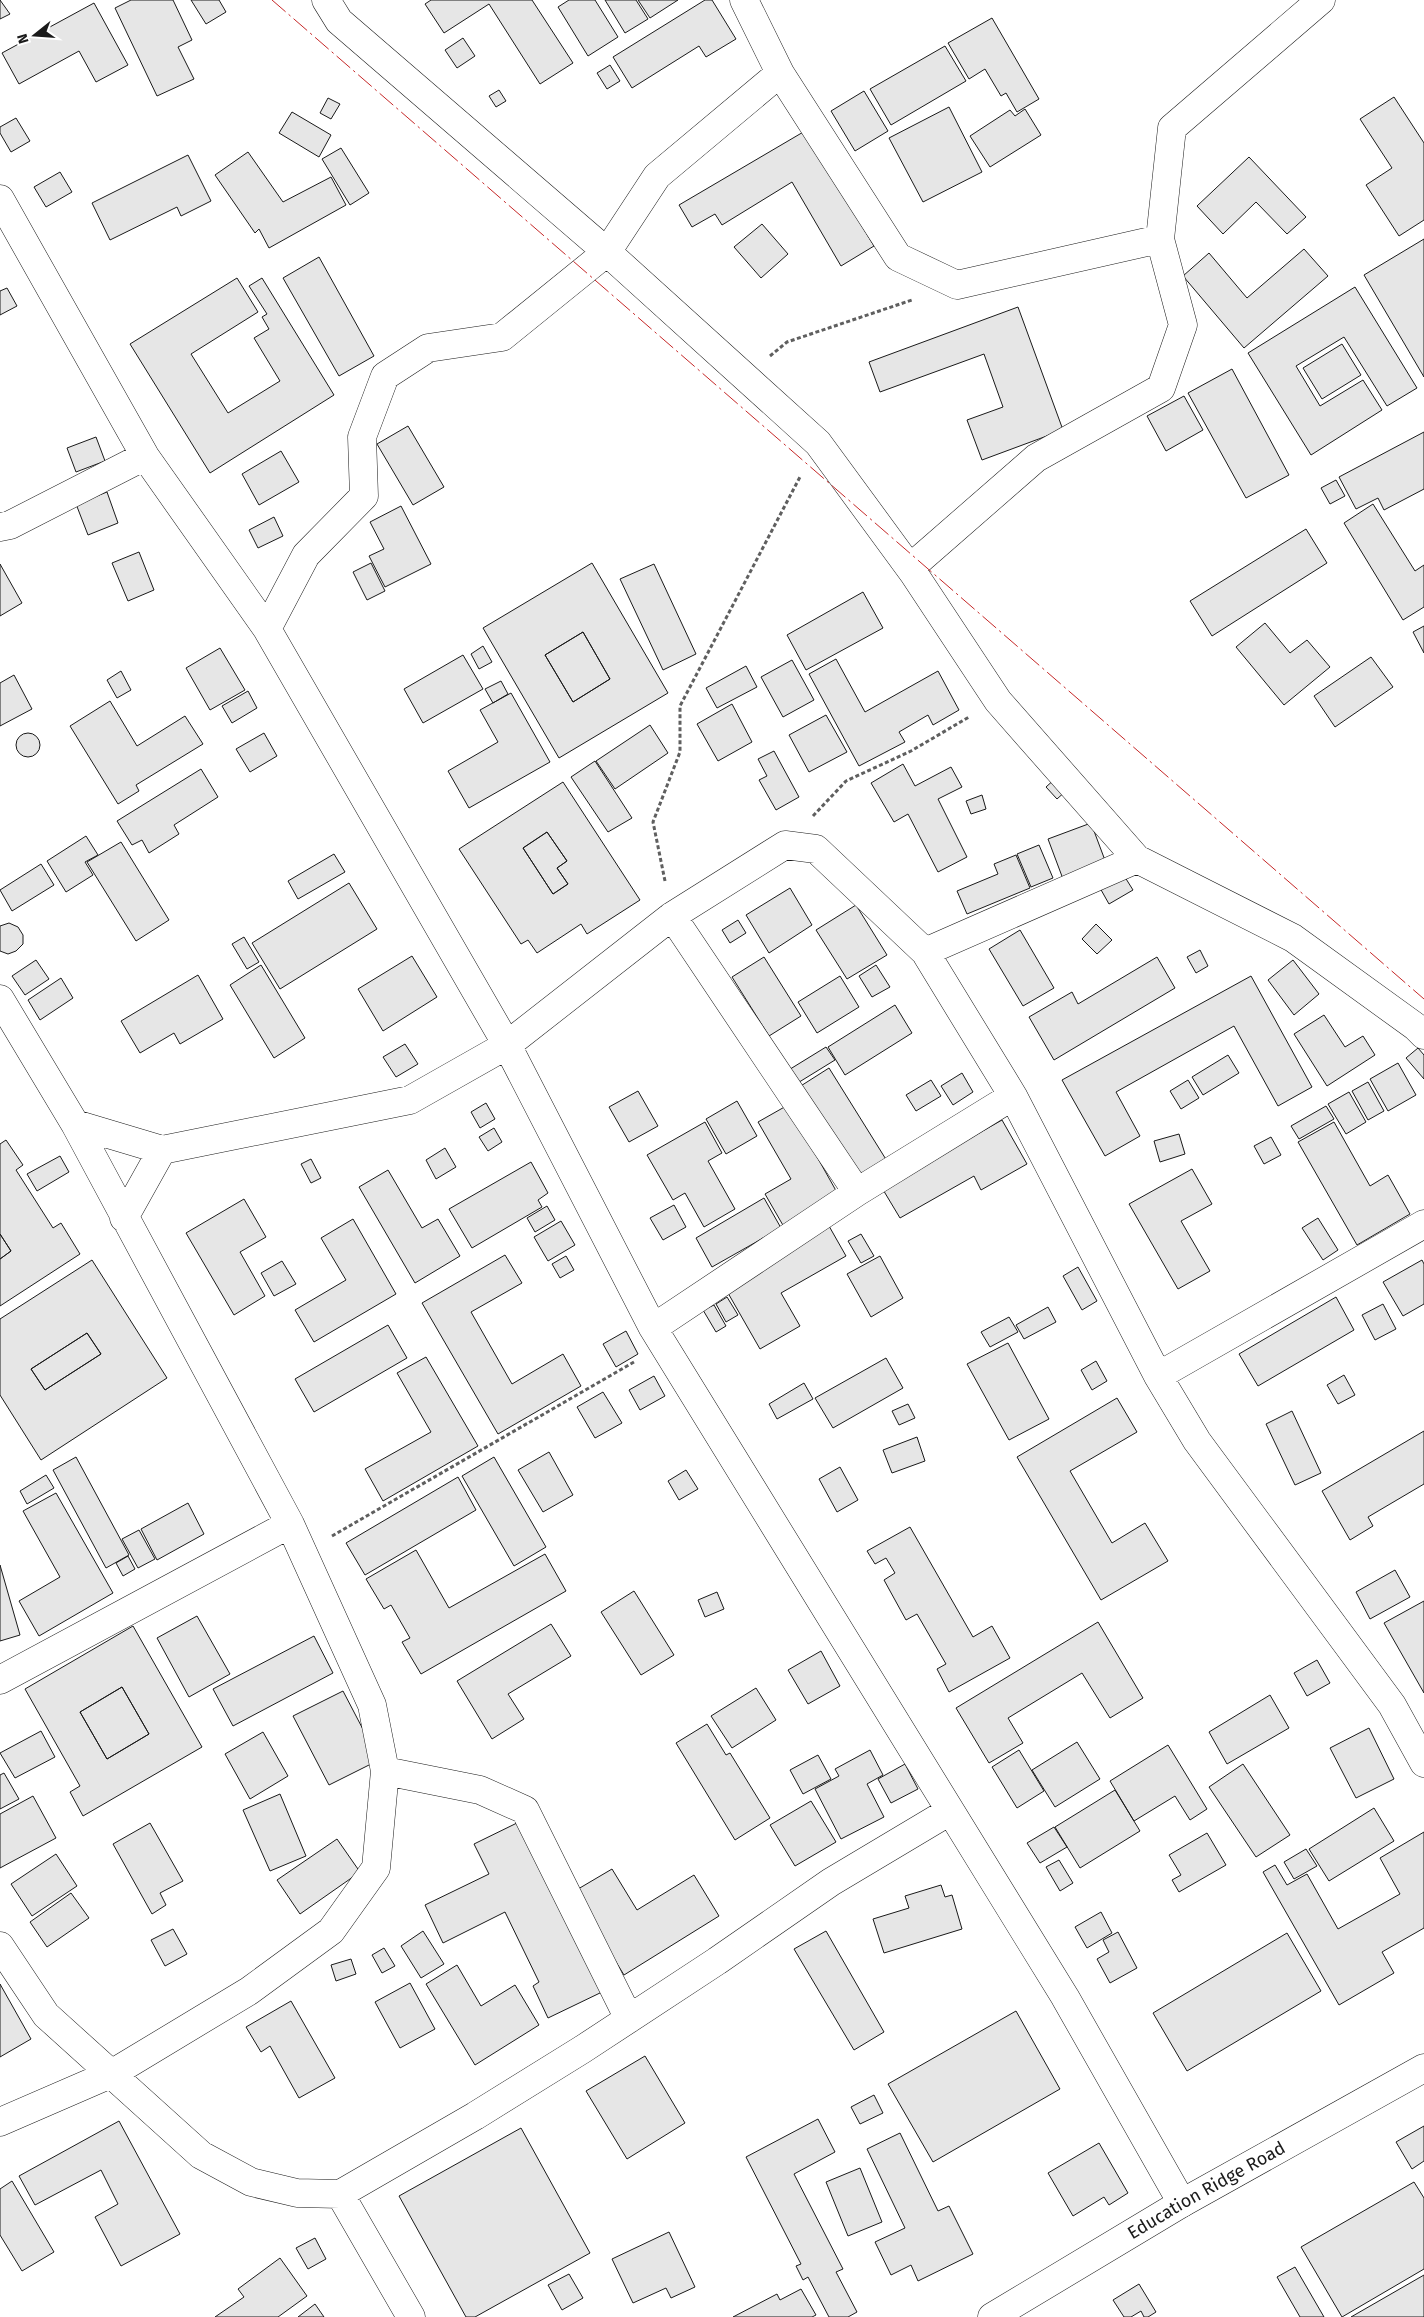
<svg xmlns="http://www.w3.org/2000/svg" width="1424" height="2317" font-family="'Fira Sans',sans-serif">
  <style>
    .building { fill: #e6e6e6; stroke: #1a1a1a; fill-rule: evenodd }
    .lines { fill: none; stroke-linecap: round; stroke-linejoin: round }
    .minor-casing { stroke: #1a1a1a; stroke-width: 29 }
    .secondary-casing { stroke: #1a1a1a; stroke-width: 29 }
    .path { stroke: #5f5f5f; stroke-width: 3; stroke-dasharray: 4 2.5; stroke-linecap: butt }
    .minor { stroke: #fff; stroke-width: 28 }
    .secondary { stroke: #fff; stroke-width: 28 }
    .power { stroke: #c62828; stroke-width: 1; stroke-dasharray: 18 4 2.5 4; stroke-linecap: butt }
    .labels { text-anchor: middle; stroke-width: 4; stroke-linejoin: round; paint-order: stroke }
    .street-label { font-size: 18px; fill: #1a1a1a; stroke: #fff }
  </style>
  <rect width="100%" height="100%" fill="#fff"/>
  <!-- building -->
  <path class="building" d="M0 0 10 14 0 19Z
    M131 0H173L192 40 178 47 194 79 157 96 115 8Z
    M191 0H219L226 12 206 24Z
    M431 0H532L573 63 540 84 489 4 444 33 425 4Z
    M569 0H595L618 37 588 56 558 7Z
    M605 0H636L648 19 625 33Z
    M638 0H678L650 18Z
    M705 0H712L736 39 706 57 699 46 632 88 613 57Z
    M94 3 128 65 96 82 79 51 19 84 2 53Z
    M992 18 1039 99 1017 112 1006 93 1001 96 985 69 969 79 948 43Z
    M463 38 475 56 457 68 445 50Z
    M945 46 966 81 891 125 870 89Z
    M610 65 620 81 607 89 597 73Z
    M499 90 506 101 496 107 489 96Z
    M864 91 888 131 855 151 831 111Z
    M1394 97 1424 143V220L1399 236 1366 185 1392 168 1360 119Z
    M328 98 340 104 331 119 320 113Z
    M949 107 982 172 923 202 889 138Z
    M1025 109 1041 135 990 167 970 136 1010 110 1015 116Z
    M292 112 331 135 319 157 279 133Z
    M16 118 30 141 11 152 0 133V127Z
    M805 131 874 246 841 266 792 182 722 225 715 214 692 227 679 205Z
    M341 148 369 193 350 205 322 159Z
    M248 152 283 202 331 177 346 205 269 248 259 229 255 233 215 175Z
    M188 155 211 201 181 216 177 207 110 240 92 203Z
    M1249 157 1306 217 1287 234 1256 202 1223 234 1197 206Z
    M60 172 72 192 46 207 34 187Z
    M762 224 788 254 761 278 734 247Z
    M1424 239V377L1364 275Z
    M1304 249 1328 276 1244 348 1183 276 1209 253 1247 298Z
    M319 257 374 356 339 376 283 278Z
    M237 278 258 312 191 354 228 413 280 381 254 338 269 329 262 317 267 314 249 286 262 278 334 395 210 473 130 344Z
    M1355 287 1417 388 1387 406 1344 337 1296 366 1320 406 1363 380 1382 410 1311 455 1248 353Z
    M7 288 17 306 0 315V291Z
    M1018 307 1063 430 982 460 967 420 1003 407 984 354 880 392 869 362Z
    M1342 344 1361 375 1322 399 1303 368Z
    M1232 369 1289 475 1246 498 1188 393Z
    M1184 396 1203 430 1166 451 1147 416Z
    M408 426 444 487 413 505 377 444Z
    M1424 432V489L1384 510 1378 498 1356 509 1339 477Z
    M96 437 105 461 76 472 67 448Z
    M281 451 299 482 259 505 242 474Z
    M1336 480 1345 496 1330 504 1321 488Z
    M107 492 118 523 88 535 76 504Z
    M1373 504 1415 571 1424 565V607L1403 620 1344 523Z
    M401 506 431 564 385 587 369 556 384 549 370 522Z
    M274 517 283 536 258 548 249 530Z
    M1306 529 1327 563 1212 636 1190 601Z
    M139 552 154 590 128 601 112 563Z
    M371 563 385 591 367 600 353 572Z
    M592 563 668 693 559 758 483 628ZM583 632 610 679 573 702 545 655Z
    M0 564 22 603 0 616Z
    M654 564 696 654 663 670 620 579Z
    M863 592 883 628 806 670 787 635Z
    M1265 623 1290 653 1307 640 1330 667 1284 705 1236 647Z
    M1424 626V653L1413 632Z
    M583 632 610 679 573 702 545 655Z
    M483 646 492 662 479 669 471 654Z
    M220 648 245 690 210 710 186 668Z
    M463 655 483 689 423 723 404 689Z
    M1371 657 1393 687 1335 727 1314 696Z
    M836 659 865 712 938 671 959 710 933 725 928 715 899 732 905 742 859 766 809 674Z
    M792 660 814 700 783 717 761 677Z
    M746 666 757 687 717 708 706 688Z
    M121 671 131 690 117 698 107 680Z
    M14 675 32 709 0 726V683Z
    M501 681 508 694 493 703 485 689Z
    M248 691 257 708 232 723 222 706Z
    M511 693 550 762 469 808 448 771 498 742 480 710Z
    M110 701 137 746 185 716 203 744 136 785 139 791 118 804 70 726Z
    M732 704 752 742 718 761 697 724Z
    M826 715 847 752 809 772 789 735Z
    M650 725 668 753 615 789 596 761Z
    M264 733 277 756 250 772 236 749Z
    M16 745a12 12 0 1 1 24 0a12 12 0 1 1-24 0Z
    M774 751 799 797 776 810 759 780 767 776 758 759Z
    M595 761 632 818 608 832 571 777Z
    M903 764 915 786 951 767 962 787 938 799 967 857 938 872 908 814 894 822 871 783Z
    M201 769 218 797 174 825 179 834 149 853 142 840 132 845 117 821Z
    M1056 778 1067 790 1057 799 1046 787Z
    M563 782 640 900 587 934 581 924 537 953 528 940 521 944 459 849ZM547 832 567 861 557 868 568 884 553 894 523 848Z
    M982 795 986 809 971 814 966 801Z
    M1091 823 1106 863 1063 879 1048 839Z
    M547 832 567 861 557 868 568 884 553 894 523 848Z
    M86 836 98 855 85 862 93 875 66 892 47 861Z
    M121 842 169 920 136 941 87 862Z
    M1039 845 1053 878 1031 887 1017 854Z
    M334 854 345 872 298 899 288 881Z
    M1016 855 1030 888 967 914 957 891 998 874 994 864Z
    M41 864 54 885 12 911 0 890Z
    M1123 874 1133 890 1109 904 1100 888Z
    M349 883 377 929 280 989 252 943Z
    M790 888 812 925 769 953 746 915Z
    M856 905 887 955 847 979 816 930Z
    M738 920 746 933 730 943 722 930Z
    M9 923 18 927 23 935V944L16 951 8 954 0 951V926Z
    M1096 924 1112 940 1097 954 1082 939Z
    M1020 930 1054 988 1023 1006 989 949Z
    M244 937 259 962 247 969 232 944Z
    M1200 950 1208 966 1196 973 1187 957Z
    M412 956 437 997 383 1031 358 989Z
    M764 957 801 1016 769 1036 732 977Z
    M1157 957 1175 988 1054 1060 1029 1017 1072 992 1078 1004Z
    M36 960 49 979 25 995 12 976Z
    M1293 960 1319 994 1294 1015 1268 980Z
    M261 965 305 1038 274 1058 230 985Z
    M876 965 890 987 872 997 859 976Z
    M198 975 223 1019 180 1044 174 1033 140 1053 121 1021Z
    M840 976 859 1007 817 1033 798 1002Z
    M1251 976 1312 1087 1278 1106 1234 1026 1116 1092 1140 1136 1105 1156 1062 1080Z
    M61 978 73 998 40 1020 28 1000Z
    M895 1005 912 1033 845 1075 828 1047Z
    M1324 1015 1345 1047 1363 1036 1375 1055 1327 1086 1294 1034Z
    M405 1044 418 1064 396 1077 383 1057Z
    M826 1047 835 1060 796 1084 787 1071Z
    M1418 1048 1424 1055V1079L1406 1058Z
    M1228 1055 1239 1073 1203 1095 1192 1077Z
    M1398 1063 1416 1095 1388 1111 1370 1079Z
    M829 1068 887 1161 854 1182 796 1089Z
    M962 1073 973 1092 953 1105 941 1086Z
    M931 1080 941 1096 916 1111 906 1095Z
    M1188 1080 1199 1098 1181 1109 1170 1091Z
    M1368 1082 1384 1111 1368 1120 1352 1091Z
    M638 1091 658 1126 629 1142 609 1107Z
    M1349 1092 1366 1122 1346 1134 1328 1104Z
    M737 1101 757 1136 726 1154 706 1119Z
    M486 1103 495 1119 480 1128 471 1112Z
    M788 1105 839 1196 784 1227 765 1194 791 1179 758 1122Z
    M1326 1106 1334 1119 1299 1139 1291 1126Z
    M1002 1120 1027 1164 981 1190 974 1176 900 1218 882 1188Z
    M705 1122 722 1153 708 1161 735 1209 704 1227 685 1193 673 1200 647 1155Z
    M1334 1122 1370 1186 1388 1175 1410 1214 1357 1245 1298 1142Z
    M494 1128 502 1142 488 1151 479 1137Z
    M1179 1134 1185 1154 1160 1162 1154 1141Z
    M1271 1137 1281 1155 1264 1164 1254 1146Z
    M6 1140 23 1165 16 1170 53 1228 61 1223 80 1254 0 1306V1259L11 1251 0 1234V1144Z
    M445 1148 456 1167 436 1179 426 1160Z
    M60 1156 69 1172 37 1191 27 1174Z
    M311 1159 321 1178 311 1183 301 1164Z
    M531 1162 548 1193 538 1200 542 1207 472 1248 449 1209Z
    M1192 1169 1212 1204 1181 1221 1210 1271 1178 1289 1129 1204Z
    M388 1170 422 1228 438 1219 460 1256 415 1283 359 1187Z
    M764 1198 781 1228 712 1267 696 1238Z
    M244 1199 266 1237 240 1252 265 1296 234 1315 186 1233Z
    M674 1205 686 1227 663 1240 650 1218Z
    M547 1206 555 1220 535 1232 527 1218Z
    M1318 1218 1338 1250 1323 1260 1302 1228Z
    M353 1219 396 1294 314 1342 295 1310 346 1280 321 1238Z
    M561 1221 575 1245 548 1261 534 1237Z
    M829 1226 846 1256 781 1293 800 1326 760 1349 724 1286Z
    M0 1234 11 1251 0 1259Z
    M861 1234 874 1256 861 1263 848 1241Z
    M505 1255 522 1283 471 1312 512 1384 563 1354 581 1386 498 1434 422 1303Z
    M566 1256 574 1270 560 1278 552 1264Z
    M880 1256 903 1298 871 1317 847 1274Z
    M92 1260 167 1378 41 1460 0 1395V1319ZM87 1333 101 1354 45 1390 31 1369Z
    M1422 1260 1424 1264V1304L1403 1316 1383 1282Z
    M282 1261 296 1284 274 1296 261 1273Z
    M1078 1267 1097 1301 1082 1310 1063 1276Z
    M727 1297 738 1315 726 1322 716 1304Z
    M1336 1297 1354 1330 1258 1386 1239 1354Z
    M1383 1304 1396 1329 1375 1340 1362 1315Z
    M714 1305 726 1326 716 1332 703 1310Z
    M1048 1307 1056 1322 1024 1339 1016 1325Z
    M1009 1317 1018 1332 990 1347 981 1332Z
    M388 1325 407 1358 314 1412 295 1379Z
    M626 1331 638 1354 616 1367 603 1344Z
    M87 1333 101 1354 45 1390 31 1369Z
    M1008 1343 1049 1419 1009 1440 967 1364Z
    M426 1357 478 1446 383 1501 365 1469 431 1432 397 1373Z
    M886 1358 903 1388 833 1428 815 1398Z
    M1096 1361 1107 1381 1092 1390 1081 1370Z
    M1344 1375 1355 1395 1338 1404 1327 1385Z
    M654 1376 665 1396 640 1410 629 1390Z
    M804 1383 813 1399 777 1419 769 1404Z
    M603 1392 622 1423 595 1438 577 1407Z
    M1117 1398 1137 1432 1070 1471 1112 1543 1145 1523 1168 1561 1101 1600 1017 1457Z
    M908 1404 915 1418 899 1425 892 1411Z
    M1292 1411 1321 1473 1295 1485 1266 1424Z
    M1424 1431V1484L1368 1517 1373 1526 1350 1540 1322 1491Z
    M917 1437 925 1461 892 1473 883 1450Z
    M549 1452 573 1495 543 1512 518 1470Z
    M76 1457 129 1555 106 1568 53 1470Z
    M494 1457 546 1547 514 1566 462 1476Z
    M840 1467 858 1500 837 1512 819 1479Z
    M686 1470 698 1489 679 1500 668 1481Z
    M46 1475 54 1488 27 1504 20 1491Z
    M458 1477 476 1510 365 1575 346 1543Z
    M56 1493 113 1593 39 1636 19 1601 60 1577 23 1511Z
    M188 1503 204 1534 157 1560 141 1529Z
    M910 1527 973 1637 992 1626 1010 1658 949 1692 937 1669 946 1664 917 1614 906 1620 884 1580 895 1573 886 1558 875 1564 867 1551Z
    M139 1530 155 1559 138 1568 122 1539Z
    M416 1550 449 1608 545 1554 566 1591 421 1674 402 1642 410 1638 391 1605 384 1609 366 1579Z
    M128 1556 135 1569 123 1576 116 1563Z
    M0 1565 20 1635 0 1641Z
    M1395 1570 1410 1597 1370 1619 1356 1592Z
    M634 1591 674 1655 641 1675 601 1612Z
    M717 1592 724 1609 705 1617 698 1600Z
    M1424 1601V1693L1384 1623Z
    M197 1616 230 1674 189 1697 157 1638Z
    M1098 1622 1143 1698 1110 1718 1082 1673 1008 1718 1023 1743 989 1763 956 1708Z
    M551 1624 571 1656 508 1694 524 1719 492 1739 457 1681Z
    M133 1626 202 1747 83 1816 70 1792 80 1786 25 1689ZM122 1687 149 1734 107 1759 80 1712Z
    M314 1636 333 1673 233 1726 213 1689Z
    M821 1651 840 1686 808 1704 788 1670Z
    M1317 1660 1330 1683 1307 1696 1294 1673Z
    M122 1687 149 1734 107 1759 80 1712Z
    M756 1688 776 1720 732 1748 711 1716Z
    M343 1691 379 1760 329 1785 293 1716Z
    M1270 1695 1289 1728 1227 1764 1209 1732Z
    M707 1724 726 1755 730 1753 770 1818 735 1840 676 1743Z
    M1369 1728 1394 1779 1356 1798 1330 1748Z
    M41 1731 55 1757 15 1778 0 1753Z
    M263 1732 288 1776 250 1799 225 1754Z
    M1077 1742 1100 1779 1055 1807 1032 1770Z
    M1168 1745 1207 1809 1190 1820 1175 1796 1134 1821 1110 1781Z
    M870 1750 883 1775 867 1784 884 1817 841 1839 815 1789 839 1776 835 1769Z
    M1019 1750 1044 1791 1017 1808 992 1767Z
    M818 1755 831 1779 803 1794 790 1770Z
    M905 1764 918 1789 891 1803 878 1779Z
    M1243 1764 1290 1835 1256 1857 1209 1787Z
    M4 1773 19 1799 0 1809V1775Z
    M1115 1790 1140 1831 1080 1868 1055 1827Z
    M280 1794 306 1856 270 1871 243 1810Z
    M33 1796 56 1838 0 1868V1814Z
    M811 1801 836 1842 795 1866 770 1825Z
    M1374 1808 1394 1841 1329 1881 1309 1849Z
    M519 1822 602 1992 548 2018 533 1986 539 1982 505 1912 443 1943 425 1905 489 1874 474 1844Z
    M150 1823 183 1881 160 1893 166 1905 152 1914 113 1844Z
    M1054 1827 1067 1847 1040 1863 1027 1843Z
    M1424 1832V1928L1382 1952 1394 1973 1339 2005 1263 1872 1275 1865 1287 1885 1307 1874 1338 1929 1400 1894 1380 1858Z
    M1207 1833 1226 1865 1179 1892 1172 1880 1181 1875 1169 1855Z
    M337 1839 360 1872 300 1914 277 1880Z
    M1306 1849 1317 1866 1294 1879 1284 1862Z
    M56 1854 77 1886 32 1916 11 1884Z
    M1059 1860 1073 1883 1060 1891 1046 1867Z
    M612 1869 637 1910 694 1875 719 1916 624 1975 573 1892Z
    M941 1885 945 1897 952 1895 962 1929 884 1953 873 1919 909 1908 905 1896Z
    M71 1893 89 1918 47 1947 30 1922Z
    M1101 1912 1112 1933 1087 1948 1075 1927Z
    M173 1929 187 1954 165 1966 151 1940Z
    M423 1931 444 1964 421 1978 401 1946Z
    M826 1931 884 2032 854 2050 794 1949Z
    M1118 1932 1137 1968 1110 1983 1097 1959 1109 1952 1103 1940Z
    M1287 1933 1321 1991 1187 2071 1153 2013Z
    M384 1948 395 1966 382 1973 372 1955Z
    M351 1959 356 1974 336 1981 331 1965Z
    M457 1965 481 2006 515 1985 539 2025 475 2065 426 1984Z
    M410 1983 435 2029 400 2048 375 2002Z
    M0 1984 31 2039 0 2057Z
    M291 2001 335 2078 299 2098 270 2046 261 2052 246 2027Z
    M1016 2011 1060 2089 933 2162 888 2084Z
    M645 2056 685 2123 627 2159 586 2091Z
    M874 2095 883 2113 860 2124 851 2107Z
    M818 2119 835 2152 794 2174 843 2269 836 2272 857 2312 848 2317H829L808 2277 803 2280 796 2266 801 2264 746 2157Z
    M119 2121 180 2234 121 2266 95 2217 118 2204 101 2170 35 2205 19 2176Z
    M1424 2126V2161L1412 2169 1396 2142Z
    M521 2128 590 2253 475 2317H466L399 2196Z
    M900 2133 938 2211 949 2206 973 2254 918 2281 911 2265 891 2275 875 2242 905 2228 867 2149Z
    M1099 2143 1128 2193 1109 2205 1104 2197 1073 2216 1048 2173Z
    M860 2168 882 2222 848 2236 826 2182Z
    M12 2181 54 2252 22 2271 0 2235V2189Z
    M1414 2182 1424 2198V2269L1342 2317 1301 2247Z
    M669 2232 695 2287 671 2298 666 2288 633 2303 612 2259Z
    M315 2238 326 2259 308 2269 296 2248Z
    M280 2258 307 2296 278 2317H215L244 2297 238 2289Z
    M1295 2267 1324 2317H1300L1277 2277Z
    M569 2274 583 2298 562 2310 548 2285Z
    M1424 2275V2317H1351Z
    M1139 2284 1156 2312 1148 2317H1144L1141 2311 1131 2317H1124L1113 2300Z
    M801 2289 816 2315 812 2317H733L777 2294 780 2300Z
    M315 2304 324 2317H298Z"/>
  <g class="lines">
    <!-- minor casing -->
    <g class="minor-casing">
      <path id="minor" d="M326 0 339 21 607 252 818 443 914 574 998 701 1137 859 1293 938 1416 1027 1424 1035
        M780 73 898 257 957 285 1160 239
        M0 199 145 456 267 629 507 1045 653 1328 1065 1997 1182 2203
        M0 527 10 525 145 456
        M910 568 1036 458 1161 388 1183 325 1160 239 1172 128 1321 0
        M267 629 306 555 364 496 362 437 385 376 428 348 502 337 607 252 657 176 780 73 744 0
        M672 916 857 1192
        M925 952 1137 859
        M0 999 75 1124 290 1524 372 1705 385 1771 376 1868 331 1931 249 1991 113 2073 0 2122
        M75 1124 162 1150
        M124 1218 162 1150 410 1100 507 1045 672 916 785 845 816 849 925 952 1013 1096 1158 1376 1197 1441 1392 1705 1424 1763
        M653 1328 857 1192 1013 1096
        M1158 1376 1424 1224
        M0 1680 290 1524
        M385 1771 480 1790 525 1810 629 2019
        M0 1946 46 2015 201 2155 251 2182 297 2193 340 2194 475 2116 583 2049 717 1961 831 1882 950 1811
        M340 2194 411 2317"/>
    </g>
    <!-- secondary casing -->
    <g class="secondary-casing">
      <g id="secondary">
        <path id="s1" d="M992 2317 1182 2203 1424 2068"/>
      </g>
    </g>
    <!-- path -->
    <path class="path" d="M770 356 787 342 912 300
      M813 816 846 781 911 751 969 717
      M665 881 653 822 680 752V706L801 475
      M332 1536 634 1362"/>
    <!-- minor -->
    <use href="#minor" class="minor"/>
    <!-- secondary -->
    <use href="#secondary" class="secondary"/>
    <!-- power -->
    <path class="power" d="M272 0 1424 999"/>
  </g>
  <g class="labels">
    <!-- street labels -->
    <g class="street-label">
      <text dy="6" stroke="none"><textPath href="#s1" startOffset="249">Education Ridge Road</textPath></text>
    </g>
  </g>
  <!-- north arrow -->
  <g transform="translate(35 35) rotate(253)" stroke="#ffffff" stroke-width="4" paint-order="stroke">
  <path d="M0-4L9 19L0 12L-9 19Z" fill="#1a1a1a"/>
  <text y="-8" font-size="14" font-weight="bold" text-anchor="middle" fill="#1a1a1a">N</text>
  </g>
</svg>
